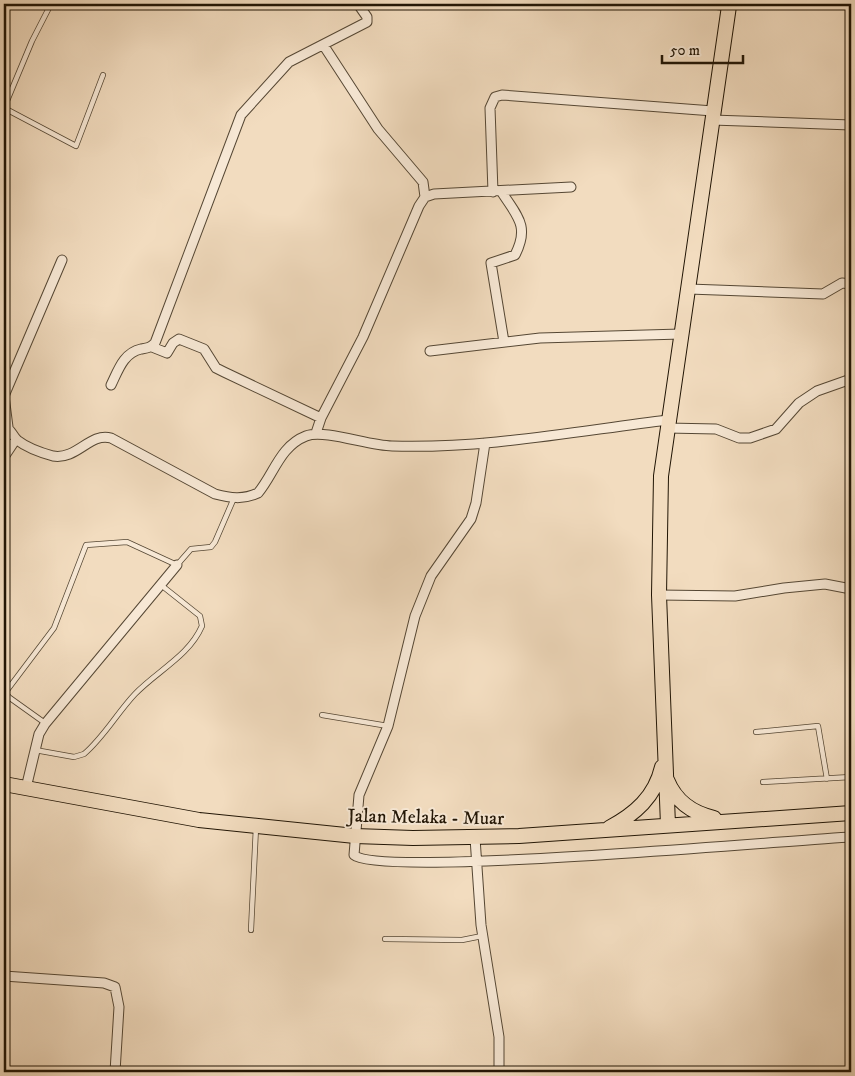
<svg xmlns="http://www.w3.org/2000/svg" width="855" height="1076" font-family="'IM FELL DW Pica',serif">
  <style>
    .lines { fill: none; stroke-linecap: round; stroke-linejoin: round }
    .service-casing { stroke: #554734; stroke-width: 6 }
    .minor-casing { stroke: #554734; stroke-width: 11 }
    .primary-casing { stroke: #211505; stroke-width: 16 }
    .service { stroke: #f7e8d5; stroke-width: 4.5 }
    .minor { stroke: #f7e8d5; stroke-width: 9 }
    .primary { stroke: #f2dcbf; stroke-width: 14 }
    .labels { text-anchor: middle; stroke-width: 4; stroke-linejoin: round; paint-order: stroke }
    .street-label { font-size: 19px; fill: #211505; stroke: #f7e8d5 }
  </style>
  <rect width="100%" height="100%" fill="#f2dcbf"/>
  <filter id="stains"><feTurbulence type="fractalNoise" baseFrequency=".004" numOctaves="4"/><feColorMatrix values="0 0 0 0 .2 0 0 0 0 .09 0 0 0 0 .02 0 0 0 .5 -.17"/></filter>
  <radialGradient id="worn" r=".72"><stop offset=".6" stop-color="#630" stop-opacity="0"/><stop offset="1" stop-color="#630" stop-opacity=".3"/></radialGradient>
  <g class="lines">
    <!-- service casing -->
    <g class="service-casing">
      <path id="service" d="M4 108 76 146 103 75
        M4 108 32 41 51 4
        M322 715 388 726
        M45 723 10 698 5 693 54 628 86 545 127 542 177 565 191 549 211 547 215 542 234 498
        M756 732 818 726 827 779
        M35 750 74 757 84 754C104 737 117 713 135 694 157 671 189 656 202 626L200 616 161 585
        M763 782 851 777
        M251 930 256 827
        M385 939 462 940 482 936"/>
    </g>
    <!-- minor casing -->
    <g class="minor-casing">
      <path id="minor" d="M713 4 729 6
        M712 120 851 125
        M501 191C517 216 530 226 515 255L491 263 504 342
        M493 192 490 108 495 97 502 95 713 111
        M425 197 434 194 571 187
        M689 289 823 294 842 283 851 284
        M152 347 167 353 173 343 179 339 204 349 216 368 224 372 321 418
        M430 351 540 338 681 334
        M111 385C118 371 123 353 141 349 147 348 150 348 155 343L241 115 289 62 367 22V17L358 4
        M4 426C11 429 12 435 17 440 26 447 42 453 53 456 77 460 90 432 111 438L215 494C230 498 243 500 258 493 274 474 280 446 306 436 325 429 369 446 392 446 484 449 577 431 668 420
        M8 427 4 396 62 260
        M667 428 716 429 739 438H750L776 429 799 403 817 391 851 379
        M316 433 321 418 363 337 419 206 425 197 423 182 378 129 324 46
        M485 443 476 503 471 519 431 576 415 616 388 726 359 795 354 855C379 878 789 840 851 837
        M4 457 16 439
        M659 595 735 596 784 588 825 584 851 589
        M26 788 39 734 45 724 177 565
        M475 838 481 925 499 1037V1072
        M4 976 104 983 115 987 119 1007 115 1072"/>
    </g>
    <!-- primary casing -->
    <g class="primary-casing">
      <path id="primary" d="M667 780C676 802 692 813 714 818
        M4 784 199 820 355 836 413 838 519 836 851 813
        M668 825 659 595 661 476 729 6 731 4
        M609 828C635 814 655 797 662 767"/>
    </g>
    <!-- service -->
    <use href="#service" class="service"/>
    <!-- minor -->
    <use href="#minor" class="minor"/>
    <!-- primary -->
    <use href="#primary" class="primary"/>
  </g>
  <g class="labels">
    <!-- street labels -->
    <g class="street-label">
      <text transform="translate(426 816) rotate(1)" y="7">Jalan Melaka - Muar</text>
    </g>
  </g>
  <!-- margin -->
  <rect width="855" height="1076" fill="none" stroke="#f2dcbf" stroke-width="20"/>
  <rect x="5" y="5" width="845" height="1066" fill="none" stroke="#211505" stroke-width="2.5"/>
  <rect x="10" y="10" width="835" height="1056" fill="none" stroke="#211505"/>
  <!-- scale -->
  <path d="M662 55v8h81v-8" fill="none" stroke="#211505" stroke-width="2.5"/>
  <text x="670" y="55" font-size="15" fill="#211505" stroke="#f7e8d5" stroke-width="4" paint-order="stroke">50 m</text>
  <rect width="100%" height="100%" filter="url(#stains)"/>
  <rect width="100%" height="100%" fill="url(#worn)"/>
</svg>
